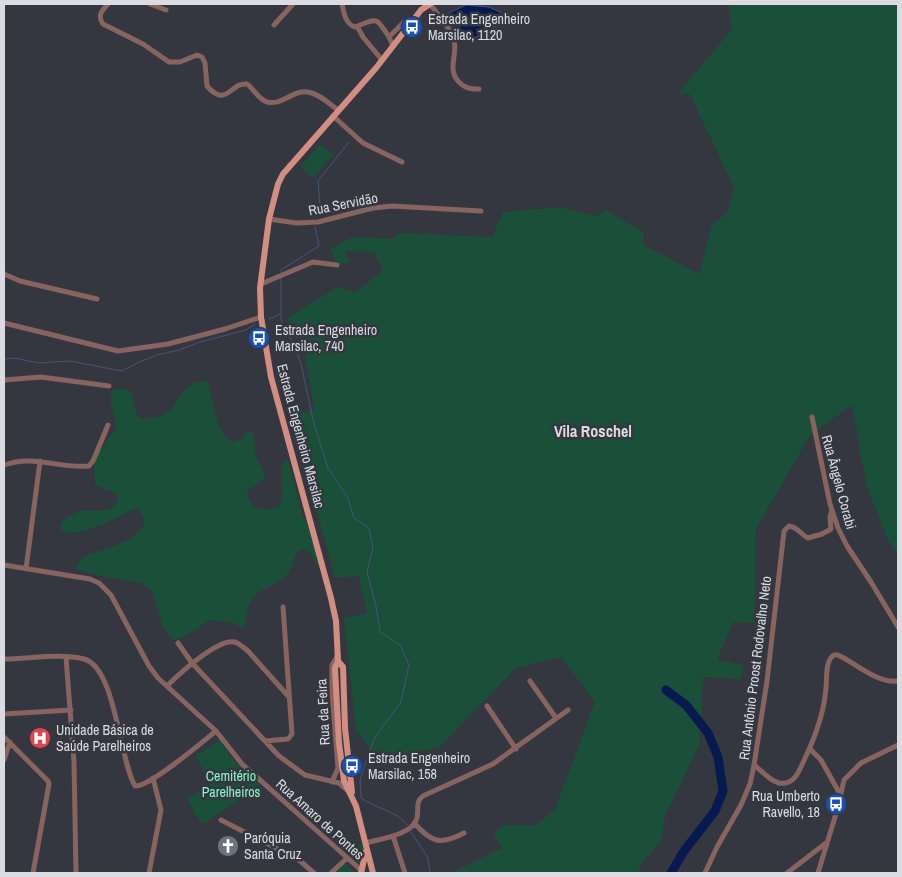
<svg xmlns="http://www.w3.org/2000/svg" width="902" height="877" font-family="'Archivo Narrow',sans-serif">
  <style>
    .green { fill: #1a4f39 }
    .water { fill: #071a4f; stroke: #47547b }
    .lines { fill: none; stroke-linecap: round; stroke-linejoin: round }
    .stream { stroke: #47547b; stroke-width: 1 }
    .river { stroke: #071a4f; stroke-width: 9 }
    .minor { stroke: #87645f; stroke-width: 5 }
    .major { stroke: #d38e84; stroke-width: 6 }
    .labels { text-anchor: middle; stroke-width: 5; stroke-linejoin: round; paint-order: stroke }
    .poi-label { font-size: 14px; fill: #dbdce2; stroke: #353740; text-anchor: start }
    .street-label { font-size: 14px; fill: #dbdce2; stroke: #353740 }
    .park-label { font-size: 14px; fill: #83f9c4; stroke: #353740 }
    .quarter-label { font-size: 16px; font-weight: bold; fill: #dbdce2; stroke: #353740 }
  </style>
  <rect width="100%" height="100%" fill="#353740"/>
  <!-- green -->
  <path class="green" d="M728 4H898V555L888 540 866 484 852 405 811 434 755 530V589L754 623 733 622 717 660 744 665 741 679 703 677 699 745 665 816 661 840 640 866 639 873H451L502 848 493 835 504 825H535L555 810 595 702 561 657 516 668 439 747 381 761 356 730 344 618 367 613 359 576 335 578 291 415 314 411 303 341 289 331 288 318 337 287 355 292 383 271 374 252 345 251 349 261 338 266 330 249 352 237 392 239 400 233 492 237 503 212 559 207 596 216 606 210 643 232 644 245 699 274 712 224 727 213 734 188 690 94H678L732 29Z
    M320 144 333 155 313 178 300 167Z
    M204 381 209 383C211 396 218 445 237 441 242 439 245 433 249 430 259 436 252 447 256 457 259 465 266 469 264 479L248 491 247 496 253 507 266 510 280 506 282 496 281 466 283 462 288 460 303 517C311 523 311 530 311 539L316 542 319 562 317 566C313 558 311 549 300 549 293 556 293 569 286 576 275 587 257 588 249 604 246 611 247 619 244 627L238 626 235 623 209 620 194 631 176 640 171 639 163 626 153 594 151 590 142 583 106 577 75 569 81 559 85 557C99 549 167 535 136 508 113 519 91 533 66 533L61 530 60 525C64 519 72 513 80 511 94 508 114 517 118 497L115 493 95 485 94 456 102 448 116 428C116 414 106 404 113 390L122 388 131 392 137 415 141 419C149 418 158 418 165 414 182 404 179 383 204 381Z
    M220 740 230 756 261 785 202 825 187 799 212 783 195 756Z
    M363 842V864L360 867 345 853Z
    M346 863 354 873H334L344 864Z"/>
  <!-- water -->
  <path class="water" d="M466 5 489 7 502 13V24L483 29C477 39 471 41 460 40L445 15Z"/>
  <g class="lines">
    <!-- stream -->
    <path class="stream" d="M316 217 320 206 318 181 349 142
      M281 273V270L319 246 315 227
      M281 277V317L284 330 293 342 301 364 314 424 328 468 348 498 354 518 369 528 373 548 367 571 376 606 380 632 400 645 409 665 401 702 375 737 368 755 360 780 361 798C374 808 398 811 407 825
      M269 319 280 314
      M4 359 14 358 39 363 70 361 122 371 139 362 157 355 179 350 200 342 246 330 255 324
      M411 832 428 858 430 873"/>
    <!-- river -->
    <path class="river" d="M666 690 686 705 708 733 718 757 723 791 715 811 684 851 671 873"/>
    <!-- minor -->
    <path class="minor" d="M108 4C102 10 97 16 103 24L143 44 169 62H180L197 55 202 57 205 63 207 86C227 109 230 82 247 84 254 89 258 99 267 102 282 106 294 89 308 92 320 94 329 104 338 110
      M150 4 166 10
      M342 4C344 12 345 24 355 27 377 19 375 15 389 37
      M430 4C438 15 450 27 454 40 458 54 447 68 458 81 464 88 470 89 479 89
      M274 25 293 4
      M357 26 363 37 382 60
      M393 46 389 37 404 22 414 21
      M333 116 363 143 402 162
      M269 219 296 223 318 222 373 208 392 206 481 211
      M4 274 20 281 97 299
      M261 284 313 262 337 265
      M4 323 118 351 168 344 225 329 261 317
      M4 380 41 377 109 386
      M812 417 830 504 838 528 847 546 871 582 898 627
      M4 465C34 454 59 469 89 466L93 461 108 425
      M4 565 90 579 99 583 111 595 149 666 158 678 216 731 242 764 362 871
      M26 569 40 461
      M178 643 192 663 279 756 305 775 339 783 347 790
      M66 657 74 762 76 873
      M4 659C29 659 59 653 84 659 116 668 119 759 135 786 150 787 202 742 216 731
      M530 681 556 718
      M167 686C179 674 218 638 235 642 240 644 244 648 248 651L289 697
      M487 706 516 749
      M4 714 71 710
      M4 737 48 781 49 784 33 873
      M265 741 288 739 292 734 283 607
      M810 749 821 760 840 794
      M4 760 10 742
      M754 765C761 770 770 781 779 783 796 786 800 768 806 756 816 735 824 712 826 688 827 679 825 660 834 655 842 651 874 685 898 681
      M332 782 338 768 332 693V665L338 655
      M221 820 299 860 314 873
      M414 823C432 842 439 846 464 833
      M393 836 405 873
      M366 843C379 839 413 835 417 818 419 809 415 802 423 796L493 764 568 710
      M149 873 161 810 153 778
      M331 873 346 859
      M705 873 717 847 741 805 750 784 754 765 767 681 784 531 789 526C798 527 800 534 808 538L822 534 831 529 830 517 832 510
      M787 873 826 843
      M818 873 838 807 844 780 861 763 898 745"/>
    <!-- major -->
    <path class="major" d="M338 661 343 667 345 728 352 792
      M361 873 366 851
      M373 873 356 806 344 781 339 743 335 668 338 661 336 621 331 598 271 377 261 317 260 288 269 219 278 184 283 174 376 68 421 10 430 4"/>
  </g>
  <!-- icons -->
  <defs>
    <g id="bus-disc" transform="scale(1.125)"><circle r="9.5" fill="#1a4fb4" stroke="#353740"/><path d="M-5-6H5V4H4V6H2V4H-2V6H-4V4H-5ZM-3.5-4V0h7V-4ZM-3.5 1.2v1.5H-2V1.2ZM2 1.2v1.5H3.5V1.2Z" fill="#fff"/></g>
    <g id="hospital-disc" transform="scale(1.125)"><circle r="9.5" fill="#e0444e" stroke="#353740"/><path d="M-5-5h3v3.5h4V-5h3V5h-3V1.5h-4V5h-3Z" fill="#fff"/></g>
    <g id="church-disc" transform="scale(1.125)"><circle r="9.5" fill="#6b7280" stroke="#353740"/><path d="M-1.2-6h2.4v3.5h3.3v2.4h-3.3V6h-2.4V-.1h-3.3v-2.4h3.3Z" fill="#fff"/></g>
  </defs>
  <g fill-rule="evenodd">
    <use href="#bus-disc" x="412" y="27"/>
    <use href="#bus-disc" x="259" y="338"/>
    <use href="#hospital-disc" x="40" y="738"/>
    <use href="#bus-disc" x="352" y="766"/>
    <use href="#bus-disc" x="836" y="804"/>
    <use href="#church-disc" x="228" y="846"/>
  </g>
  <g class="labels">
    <!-- poi labels -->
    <g class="poi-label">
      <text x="428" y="24">Estrada Engenheiro<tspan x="428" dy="16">Marsilac, 1120</tspan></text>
      <text x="275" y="335">Estrada Engenheiro<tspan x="275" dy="16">Marsilac, 740</tspan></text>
      <text x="56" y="735">Unidade Básica de<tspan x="56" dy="16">Saúde Parelheiros</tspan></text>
      <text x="368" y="763">Estrada Engenheiro<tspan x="368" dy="16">Marsilac, 158</tspan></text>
      <text x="820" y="801" text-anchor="end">Rua Umberto<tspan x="820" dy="16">Ravello, 18</tspan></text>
      <text x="244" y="843">Paróquia<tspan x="244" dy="16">Santa Cruz</tspan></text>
    </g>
    <!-- street labels -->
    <g class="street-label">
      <text transform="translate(343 204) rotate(-11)" y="5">Rua Servidão</text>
      <text transform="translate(301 436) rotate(75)" y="5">Estrada Engenheiro Marsilac</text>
      <text transform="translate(839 482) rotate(75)" y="5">Rua Ângelo Corabi</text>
      <text transform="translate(755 668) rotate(-83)" y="5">Rua Antônio Proost Rodovalho Neto</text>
      <text transform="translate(323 712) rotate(-93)" y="5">Rua da Feira</text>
      <text transform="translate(320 819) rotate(42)" y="5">Rua Amaro de Pontes</text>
    </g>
    <!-- park labels -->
    <g class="park-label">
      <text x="231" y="781">Cemitério<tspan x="231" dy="16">Parelheiros</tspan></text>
    </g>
    <!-- quarter labels -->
    <g class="quarter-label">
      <text x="593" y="437">Vila Roschel</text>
    </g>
  </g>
  <!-- border -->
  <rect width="902" height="877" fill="none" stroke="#dbdce2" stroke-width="10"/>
</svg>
